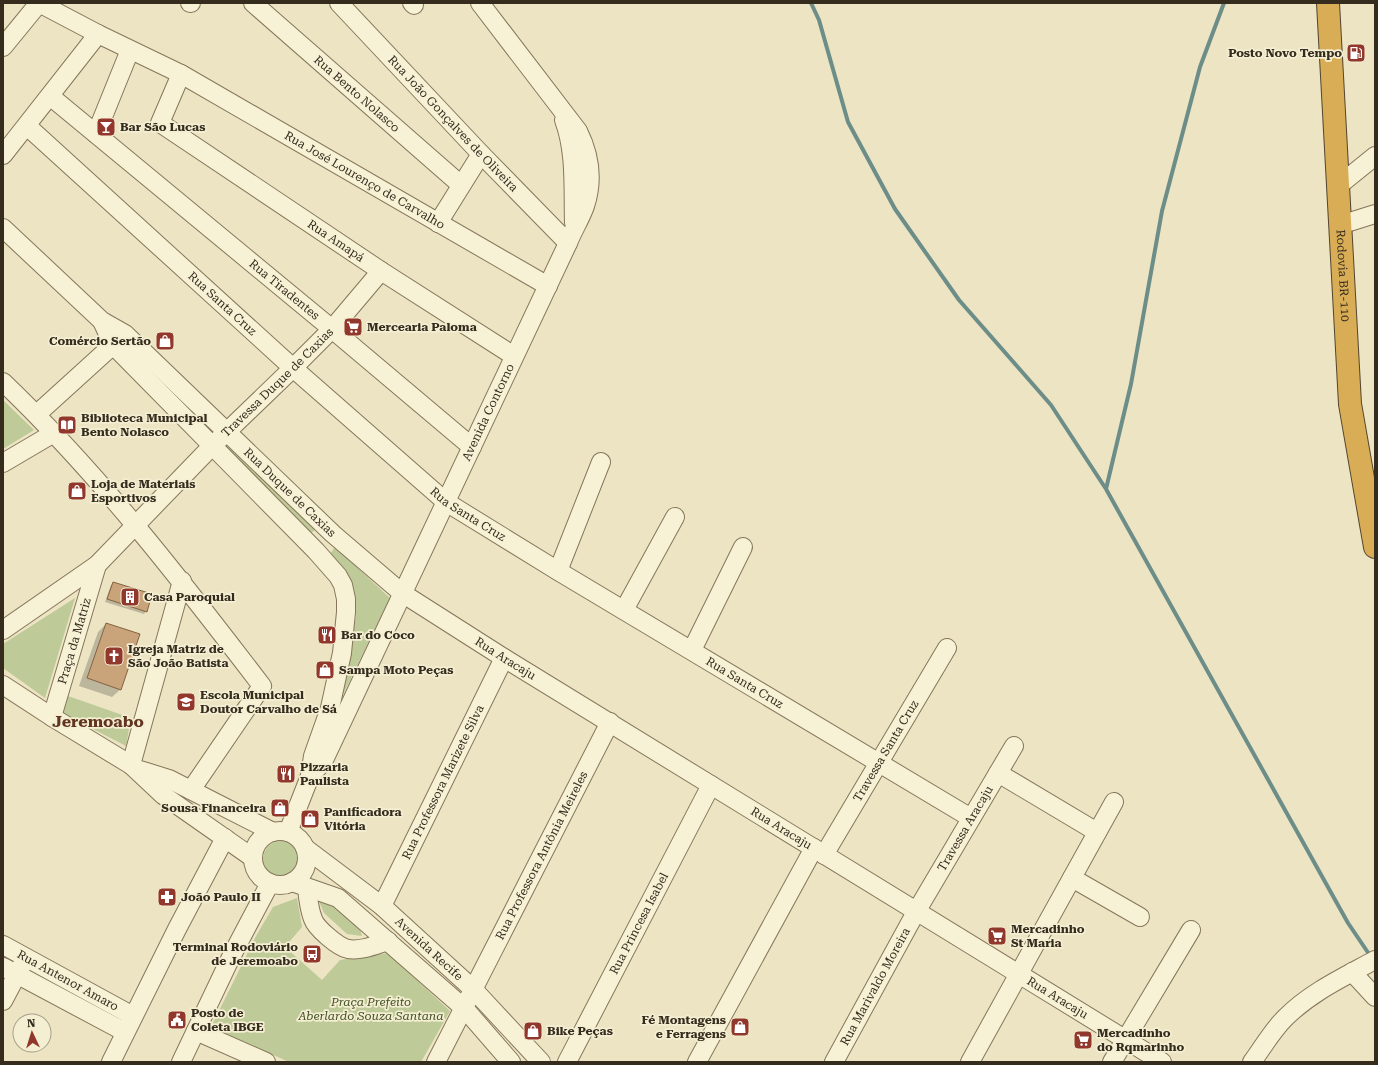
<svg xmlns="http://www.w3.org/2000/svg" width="1378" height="1065" font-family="'Roboto Serif',serif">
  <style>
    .green { fill: #beca97 }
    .shadow { fill: #0003 }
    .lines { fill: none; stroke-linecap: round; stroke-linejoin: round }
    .stream { stroke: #6c8d88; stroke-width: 4 }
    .building { fill: #c9a37a; stroke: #846341 }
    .minor-casing { stroke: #86765a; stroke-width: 20 }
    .highway-casing { stroke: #53442e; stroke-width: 24 }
    .minor { stroke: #f7f1d5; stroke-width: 18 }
    .highway { stroke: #d9ad56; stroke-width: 22 }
    .labels { text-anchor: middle; stroke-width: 3.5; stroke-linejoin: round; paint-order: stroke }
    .poi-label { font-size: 12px; font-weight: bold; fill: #362c1e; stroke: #f4eed2; text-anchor: start }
    .street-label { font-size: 12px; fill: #362c1e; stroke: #f4eed2 }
    .park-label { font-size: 12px; font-style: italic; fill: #425225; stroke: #f4eed2 }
    .district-label { font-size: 16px; font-weight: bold; fill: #61341f; stroke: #f4eed2 }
  </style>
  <rect width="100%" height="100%" fill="#ece4c3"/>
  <!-- green -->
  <path class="green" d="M3 400 34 430 3 449Z
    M225 441 316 529 310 534 220 446Z
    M335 547 390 598 338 705 356 617 355 596 346 575 330 554Z
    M75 598 45 698 3 668V644Z
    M68 696 131 718 126 746 62 713Z
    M263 859a18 18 0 1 1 36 0a18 18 0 1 1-36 0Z
    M297 898 302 927 285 947 322 980 340 960 388 953 450 1011 421 1062H289L211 1027 256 936 273 907Z
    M318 899 333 904 360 929 362 936 347 934 324 913Z"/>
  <!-- shadow -->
  <path class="shadow" d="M113 583 146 611 144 614 105 602 111 585Z
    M106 624 121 689 112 697 79 686 98 632Z"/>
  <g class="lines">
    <!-- stream -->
    <path class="stream" d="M811 3 819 20 848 122 895 209 959 300 1051 405 1106 489 1348 923 1371 957
      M1106 489 1131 384 1162 211 1200 67 1224 3"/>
  </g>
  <!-- building -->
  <path class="building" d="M113 582 152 594 147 612 107 599Z
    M106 623 140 634 121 690 87 678Z"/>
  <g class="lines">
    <!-- minor casing -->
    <g class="minor-casing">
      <g id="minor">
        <path id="s1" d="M39 3 98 34 181 74 548 286"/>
        <path d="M190 3H191"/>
        <path id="s2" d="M253 3 461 185"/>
        <path id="s3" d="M339 3 481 154 568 243"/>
        <path d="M412 3 414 5"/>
        <path d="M3 47 39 3"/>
        <path id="s4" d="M181 74 160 123 381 271 514 356"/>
        <path id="s5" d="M50 96 332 329 472 447"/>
        <path d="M564 120C576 152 573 189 574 223"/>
        <path id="s6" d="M27 126 293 368 446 502 558 571 971 818"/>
        <path d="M96 134 130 50"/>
        <path d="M3 155 98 34"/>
        <path d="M1338 186 1375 156"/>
        <path d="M438 223 481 154"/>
        <path d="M1340 225 1375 214"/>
        <path id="s7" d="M3 228 102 321 125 334 333 534 402 593 504 658 1162 1062"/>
        <path d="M102 321 113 345 316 551 338 576 343 585 346 599V612L342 653 330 708 313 756 310 776 288 832"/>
        <path d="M3 382C99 474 181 580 262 686L191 790"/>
        <path d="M37 414 113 345"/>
        <path d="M3 463 54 433"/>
        <path d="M558 571 601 462"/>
        <path d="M624 610 675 517"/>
        <path id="s8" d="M3 630 97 565 212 446 293 368 332 329 381 271"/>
        <path d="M692 650 743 547"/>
        <path d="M3 685 52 717 131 765 163 795 253 858"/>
        <path id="s9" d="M52 717 97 565"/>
        <path d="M131 765 182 581"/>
        <path d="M140 770 169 779 273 832"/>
        <path d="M998 773 1097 832"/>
        <path id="s10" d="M310 776 323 762 568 243C573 230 581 218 585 206 594 179 590 155 578 131L480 3"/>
        <circle cx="280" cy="858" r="27"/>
        <path id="s11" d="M305 848 382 906 474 990 541 1062"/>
        <path id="s12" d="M824 855 947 648"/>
        <path d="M1072 878 1140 917"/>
        <path d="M292 882 338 898 465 1009 511 1062"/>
        <path d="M307 888C308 899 309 909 313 919 316 928 338 947 348 949 362 951 375 945 388 941"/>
        <path id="s13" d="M382 906 504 658"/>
        <path id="s14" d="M3 945 133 1016"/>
        <path d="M3 967 125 1032"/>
        <path d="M1352 972 1375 997"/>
        <path d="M3 1001 22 965"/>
        <path d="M196 1031 266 1062"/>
        <path d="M111 1062 177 929 225 838"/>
        <path d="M181 1062 232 955 270 883"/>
        <path id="s15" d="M436 1062 610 722"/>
        <path id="s16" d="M567 1062 711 785"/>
        <path d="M697 1062 814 848"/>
        <path id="s17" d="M834 1062 916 912 1014 746"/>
        <path d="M970 1062 1114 802"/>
        <path d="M1112 1062 1191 930"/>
        <path d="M1252 1062C1263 1047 1272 1031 1285 1018 1311 992 1344 977 1375 960"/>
      </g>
    </g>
    <!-- highway casing -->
    <g class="highway-casing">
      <g id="highway">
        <path id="s18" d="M1328 3 1350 404 1375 547"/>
      </g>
    </g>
    <!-- minor -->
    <use href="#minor" class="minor"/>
    <!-- highway -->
    <use href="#highway" class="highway"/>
  </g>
  <!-- icons -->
  <defs>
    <g id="fuel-square" transform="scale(1)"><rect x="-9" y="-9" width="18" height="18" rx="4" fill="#92372c" stroke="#f4eed2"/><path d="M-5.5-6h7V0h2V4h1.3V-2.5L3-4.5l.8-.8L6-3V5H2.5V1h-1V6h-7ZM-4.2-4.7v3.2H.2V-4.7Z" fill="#fff"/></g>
    <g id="bar-square" transform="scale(1)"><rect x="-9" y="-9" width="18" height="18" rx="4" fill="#92372c" stroke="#f4eed2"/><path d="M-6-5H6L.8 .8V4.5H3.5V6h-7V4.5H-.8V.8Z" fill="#fff"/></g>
    <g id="supermarket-square" transform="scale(1)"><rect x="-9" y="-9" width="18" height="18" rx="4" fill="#92372c" stroke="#f4eed2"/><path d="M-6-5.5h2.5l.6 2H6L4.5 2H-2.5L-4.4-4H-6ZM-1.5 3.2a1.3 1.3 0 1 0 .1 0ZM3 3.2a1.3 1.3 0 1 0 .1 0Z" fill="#fff"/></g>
    <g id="shop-square" transform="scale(1)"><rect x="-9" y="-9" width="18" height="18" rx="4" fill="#92372c" stroke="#f4eed2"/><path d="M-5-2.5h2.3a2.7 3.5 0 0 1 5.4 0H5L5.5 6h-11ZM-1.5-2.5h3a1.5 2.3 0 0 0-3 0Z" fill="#fff"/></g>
    <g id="library-square" transform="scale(1)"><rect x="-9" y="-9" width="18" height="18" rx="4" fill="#92372c" stroke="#f4eed2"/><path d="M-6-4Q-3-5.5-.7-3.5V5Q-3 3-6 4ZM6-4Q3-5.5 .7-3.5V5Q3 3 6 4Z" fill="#fff"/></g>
    <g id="building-square" transform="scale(1)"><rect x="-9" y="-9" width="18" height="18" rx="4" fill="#92372c" stroke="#f4eed2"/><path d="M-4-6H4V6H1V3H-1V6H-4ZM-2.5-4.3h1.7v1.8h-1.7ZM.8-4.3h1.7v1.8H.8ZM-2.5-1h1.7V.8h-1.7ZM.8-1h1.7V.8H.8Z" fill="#fff"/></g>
    <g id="restaurant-square" transform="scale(1)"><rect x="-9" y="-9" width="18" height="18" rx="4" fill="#92372c" stroke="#f4eed2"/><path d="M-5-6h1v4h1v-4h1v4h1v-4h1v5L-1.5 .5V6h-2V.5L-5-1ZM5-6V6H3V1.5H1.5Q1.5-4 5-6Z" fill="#fff"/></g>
    <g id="church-square" transform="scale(1)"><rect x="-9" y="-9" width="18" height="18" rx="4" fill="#92372c" stroke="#f4eed2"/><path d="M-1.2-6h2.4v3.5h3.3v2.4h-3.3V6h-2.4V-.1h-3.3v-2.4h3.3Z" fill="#fff"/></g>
    <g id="school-square" transform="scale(1)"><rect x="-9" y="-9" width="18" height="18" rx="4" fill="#92372c" stroke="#f4eed2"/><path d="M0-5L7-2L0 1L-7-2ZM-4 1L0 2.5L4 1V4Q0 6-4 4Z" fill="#fff"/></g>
    <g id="pharmacy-square" transform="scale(1)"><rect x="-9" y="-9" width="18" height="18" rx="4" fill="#92372c" stroke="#f4eed2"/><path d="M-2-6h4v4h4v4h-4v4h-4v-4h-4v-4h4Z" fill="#fff"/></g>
    <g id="bus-square" transform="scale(1)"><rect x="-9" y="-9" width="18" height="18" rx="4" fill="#92372c" stroke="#f4eed2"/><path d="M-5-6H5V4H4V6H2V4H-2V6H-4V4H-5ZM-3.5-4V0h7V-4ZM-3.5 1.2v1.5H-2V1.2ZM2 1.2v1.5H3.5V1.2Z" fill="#fff"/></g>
    <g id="civic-square" transform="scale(1)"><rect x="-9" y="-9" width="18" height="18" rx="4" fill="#92372c" stroke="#f4eed2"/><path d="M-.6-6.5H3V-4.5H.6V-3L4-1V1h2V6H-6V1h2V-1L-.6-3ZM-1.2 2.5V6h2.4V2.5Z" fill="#fff"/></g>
  </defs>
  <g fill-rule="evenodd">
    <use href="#fuel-square" x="1356" y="53"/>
    <use href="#bar-square" x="106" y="127"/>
    <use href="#supermarket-square" x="353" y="327"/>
    <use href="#shop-square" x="165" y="341"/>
    <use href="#library-square" x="67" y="425"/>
    <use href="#shop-square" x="77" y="491"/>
    <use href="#building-square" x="130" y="597"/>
    <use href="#restaurant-square" x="327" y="635"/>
    <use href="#church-square" x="114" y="656"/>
    <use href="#shop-square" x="325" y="670"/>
    <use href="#school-square" x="186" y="702"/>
    <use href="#restaurant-square" x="286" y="774"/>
    <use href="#shop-square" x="280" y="808"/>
    <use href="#shop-square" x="310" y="819"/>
    <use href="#pharmacy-square" x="167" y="897"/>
    <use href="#supermarket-square" x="997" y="936"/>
    <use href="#bus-square" x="312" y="954"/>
    <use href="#civic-square" x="177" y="1020"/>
    <use href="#shop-square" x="740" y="1027"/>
    <use href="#shop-square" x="533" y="1031"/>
    <use href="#supermarket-square" x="1083" y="1040"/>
  </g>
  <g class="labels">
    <!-- poi labels -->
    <g class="poi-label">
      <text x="1342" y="57" text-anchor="end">Posto Novo Tempo</text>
      <text x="120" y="131">Bar São Lucas</text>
      <text x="367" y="331">Mercearia Paloma</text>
      <text x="151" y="345" text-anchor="end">Comércio Sertão</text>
      <text x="81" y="422">Biblioteca Municipal<tspan x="81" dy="14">Bento Nolasco</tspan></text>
      <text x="91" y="488">Loja de Materiais<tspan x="91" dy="14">Esportivos</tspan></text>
      <text x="144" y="601">Casa Paroquial</text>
      <text x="341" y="639">Bar do Coco</text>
      <text x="128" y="653">Igreja Matriz de<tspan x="128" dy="14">São João Batista</tspan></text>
      <text x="339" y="674">Sampa Moto Peças</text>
      <text x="200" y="699">Escola Municipal<tspan x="200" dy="14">Doutor Carvalho de Sá</tspan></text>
      <text x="300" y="771">Pizzaria<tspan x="300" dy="14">Paulista</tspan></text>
      <text x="266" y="812" text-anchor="end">Sousa Financeira</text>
      <text x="324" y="816">Panificadora<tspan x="324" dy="14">Vitória</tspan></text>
      <text x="181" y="901">João Paulo II</text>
      <text x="1011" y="933">Mercadinho<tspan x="1011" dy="14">St Maria</tspan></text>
      <text x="298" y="951" text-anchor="end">Terminal Rodoviário<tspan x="298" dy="14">de Jeremoabo</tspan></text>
      <text x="191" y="1017">Posto de<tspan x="191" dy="14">Coleta IBGE</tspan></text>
      <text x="726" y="1024" text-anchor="end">Fé Montagens<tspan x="726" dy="14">e Ferragens</tspan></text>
      <text x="547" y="1035">Bike Peças</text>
      <text x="1097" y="1037">Mercadinho<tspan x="1097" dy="14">do Rqmarinho</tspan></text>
    </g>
    <!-- street labels -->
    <g class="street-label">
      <text dy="4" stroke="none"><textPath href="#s2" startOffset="138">Rua Bento Nolasco</textPath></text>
      <text dy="4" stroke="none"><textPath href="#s3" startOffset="166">Rua João Gonçalves de Oliveira</textPath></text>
      <text dy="4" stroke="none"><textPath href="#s1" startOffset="371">Rua José Lourenço de Carvalho</textPath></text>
      <text dy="4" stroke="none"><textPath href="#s4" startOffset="265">Rua Amapá</textPath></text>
      <text dy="4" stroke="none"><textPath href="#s18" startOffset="273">Rodovia BR-110</textPath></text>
      <text dy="4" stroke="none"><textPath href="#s5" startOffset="304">Rua Tiradentes</textPath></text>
      <text dy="4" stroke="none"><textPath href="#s6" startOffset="264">Rua Santa Cruz</textPath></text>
      <text dy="4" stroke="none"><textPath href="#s8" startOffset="371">Travessa Duque de Caxias</textPath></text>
      <text dy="4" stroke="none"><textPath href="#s10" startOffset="406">Avenida Contorno</textPath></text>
      <text dy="4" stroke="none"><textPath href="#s7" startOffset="391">Rua Duque de Caxias</textPath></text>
      <text dy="4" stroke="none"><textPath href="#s6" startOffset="588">Rua Santa Cruz</textPath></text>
      <text dy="4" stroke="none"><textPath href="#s9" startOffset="79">Praça da Matriz</textPath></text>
      <text dy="4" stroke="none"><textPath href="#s7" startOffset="664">Rua Aracaju</textPath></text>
      <text dy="4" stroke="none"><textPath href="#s6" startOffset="912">Rua Santa Cruz</textPath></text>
      <text dy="4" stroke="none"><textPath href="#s12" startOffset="121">Travessa Santa Cruz</textPath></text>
      <text dy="4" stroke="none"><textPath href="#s13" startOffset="138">Rua Professora Marizete Silva</textPath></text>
      <text dy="4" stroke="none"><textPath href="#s7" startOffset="988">Rua Aracaju</textPath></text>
      <text dy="4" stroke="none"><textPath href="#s17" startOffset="268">Travessa Aracaju</textPath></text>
      <text dy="4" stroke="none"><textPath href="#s15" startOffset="232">Rua Professora Antônia Meireles</textPath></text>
      <text dy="4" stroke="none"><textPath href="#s16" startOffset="156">Rua Princesa Isabel</textPath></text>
      <text dy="4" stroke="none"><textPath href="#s11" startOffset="160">Avenida Recife</textPath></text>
      <text dy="4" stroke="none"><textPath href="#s14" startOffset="74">Rua Antenor Amaro</textPath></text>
      <text dy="4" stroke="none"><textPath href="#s17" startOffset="86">Rua Marivaldo Moreira</textPath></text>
      <text dy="4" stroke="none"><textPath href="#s7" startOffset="1312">Rua Aracaju</textPath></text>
    </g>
    <!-- park labels -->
    <g class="park-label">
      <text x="371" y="1006">Praça Prefeito<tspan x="371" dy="14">Aberlardo Souza Santana</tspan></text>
    </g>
    <!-- district labels -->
    <g class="district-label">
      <text x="98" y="727">Jeremoabo</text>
    </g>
  </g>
  <!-- border -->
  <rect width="1378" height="1065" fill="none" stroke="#362c1e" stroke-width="8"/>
  <!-- north arrow -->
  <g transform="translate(32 1033) rotate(356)"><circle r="19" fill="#f4eed2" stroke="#a8a08a"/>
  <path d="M0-3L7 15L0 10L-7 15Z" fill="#92372c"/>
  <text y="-6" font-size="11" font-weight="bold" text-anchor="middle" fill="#362c1e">N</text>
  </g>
</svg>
